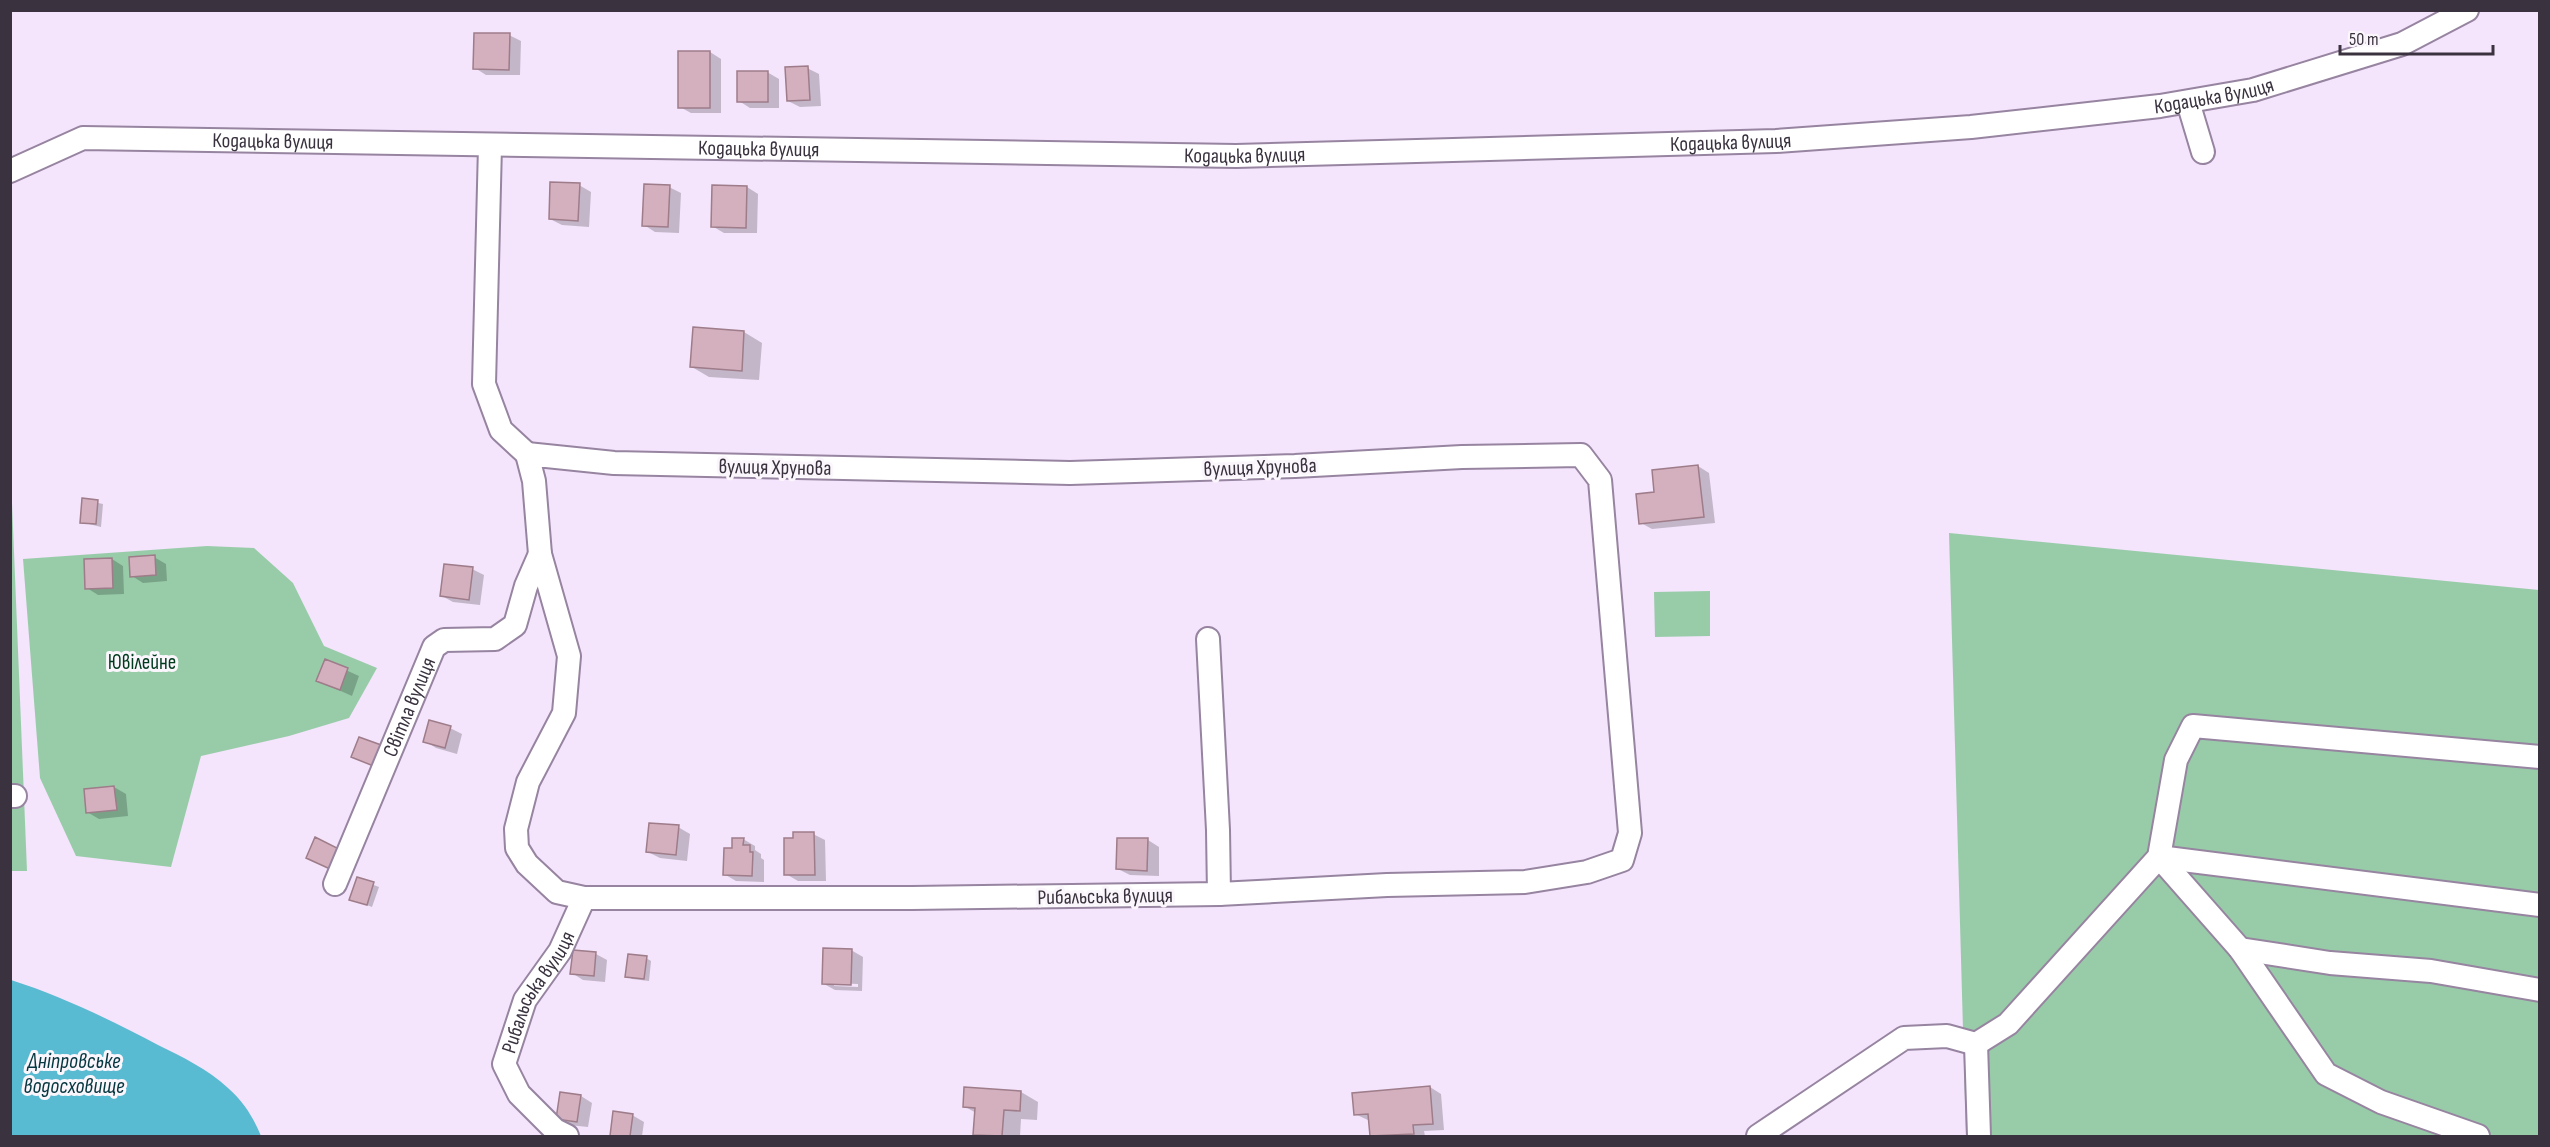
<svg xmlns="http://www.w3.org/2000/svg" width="2550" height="1147" font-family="'Sofia Sans Condensed',sans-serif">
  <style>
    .green { fill: #98cca9 }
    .water { fill: #59bbd1 }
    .shadow { fill: #0003; fill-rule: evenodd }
    .building { fill: #d4b0be; stroke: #9e7c89; stroke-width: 1.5 }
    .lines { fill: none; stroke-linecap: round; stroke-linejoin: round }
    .minor-casing { stroke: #9784a0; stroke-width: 26 }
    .minor { stroke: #fff; stroke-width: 22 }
    .labels { text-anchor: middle; stroke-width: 6; stroke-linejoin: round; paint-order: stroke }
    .street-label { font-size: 21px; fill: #3a333f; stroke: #faf6fc }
    .park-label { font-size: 21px; fill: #003a1d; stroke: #faf6fc }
    .water-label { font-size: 22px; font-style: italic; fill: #063740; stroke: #faf6fc }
  </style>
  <rect width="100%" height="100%" fill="#f4e4fc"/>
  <!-- green -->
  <path class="green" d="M10 454 27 871H10Z
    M1949 533 2539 590V1136H1966Z
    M207 546 254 548 293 583 324 646 377 668 349 718 289 736 201 756 171 867 76 856 40 778 23 559Z
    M1710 591V636L1655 637 1654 592Z"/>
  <!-- water -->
  <path class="water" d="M11 980C61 996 111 1020 158 1045 182 1057 208 1069 228 1088 244 1102 253 1117 261 1136H11Z"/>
  <!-- shadow -->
  <path class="shadow" d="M509 35 521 41 520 75H486L475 68Z
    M710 52 721 59V113H691L680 107Z
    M807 68 819 74 821 106 800 107 788 101Z
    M767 72 779 79V108H750L739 101Z
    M579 185 591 192 589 227 562 225 550 219Z
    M669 187 681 193 679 233 655 232 644 225Z
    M747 187 758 194 757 233H724L712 226Z
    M695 329 744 332 762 343 759 380 709 377 692 367Z
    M1698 466 1709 473 1715 523 1652 529 1641 523 1656 493Z
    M84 500 103 504 101 527 81 522Z
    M154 557 166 564 167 581 143 583 132 576Z
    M112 559 123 566 124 594 98 595 87 588Z
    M472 569 484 575 480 605 453 602 442 596Z
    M326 661 359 676 352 696 318 681Z
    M450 728 462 734 457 754 436 748 425 741Z
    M114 787 126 794 128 816 99 819 87 812Z
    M678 827 690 834 687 861 660 858 648 852Z
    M813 834 825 840 826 881H798L786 874Z
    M743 839 755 846V850L761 854V858L764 860V882L736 881 724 874 733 850Z
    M1148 840 1159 847V876L1130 875 1118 869Z
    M358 879 379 887 372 907 351 899Z
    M851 950 863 957 862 991 835 990 824 984ZM834 983 858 984V987L834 986Z
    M596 954 607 960 605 982 583 980 572 973Z
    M646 958 651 961 649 981 632 979 627 976Z
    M1430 1087 1441 1094 1444 1130 1424 1131 1425 1136H1371L1370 1121 1355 1114Z
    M1021 1092 1038 1102 1037 1120 1021 1119 1020 1136H978L974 1135 976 1113 964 1106Z
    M581 1096 592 1103 588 1127 569 1125 558 1118Z
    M614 1113 632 1115 644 1122 642 1136H611Z"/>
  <!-- building -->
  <path class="building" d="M474 33H510L509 70 473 69Z
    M678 51H710V108H678Z
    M808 66 810 100 787 101 785 67Z
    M737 71H768V102H737Z
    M550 182 580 183 578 221 549 219Z
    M644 184 670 185 668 227 642 226Z
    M712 185 747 186 746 228 711 227Z
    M693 327 744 331 742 371 690 367Z
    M1698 465 1704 517 1639 524 1636 494 1654 492 1652 470Z
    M82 498 98 500 96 524 80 523Z
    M155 555 156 575 130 577 129 557Z
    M112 558 113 588 85 589 84 559Z
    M444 564 473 567 469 600 440 596Z
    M325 659 348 668 340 690 316 681Z
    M429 720 451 726 445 748 423 742Z
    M359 737 384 746 376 767 351 757Z
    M114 786 117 810 86 813 84 789Z
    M649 823 679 825 676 855 646 852Z
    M793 832H814L815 875H784V838H793Z
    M315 837 339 849 330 869 306 858Z
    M732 838H744L743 845H750V852H753L752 876 723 875 724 848H732Z
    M1117 838H1148L1147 871 1116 869Z
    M357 877 374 882 367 905 349 900Z
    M823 948 852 949 851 985 822 984Z
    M573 950 596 952 594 976 570 974Z
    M628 954 647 956 644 979 625 977Z
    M1430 1086 1433 1124 1413 1125 1414 1134 1370 1136 1368 1114 1354 1115 1352 1093Z
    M964 1087 1021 1091 1020 1111 1004 1110 1002 1136 973 1135 975 1108 963 1107Z
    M560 1092 581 1095 577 1122 556 1119Z
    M613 1111 633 1114 630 1136H610Z"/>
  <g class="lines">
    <!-- minor casing -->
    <g class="minor-casing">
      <g id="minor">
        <path d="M2188 102 2203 152"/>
        <path d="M490 146 484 384 501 430 527 454"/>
        <path id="s1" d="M10 171 83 138 1236 156 1776 141 1971 127 2160 106 2253 90 2402 44 2467 10"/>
        <path d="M527 454 614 463 1070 473 1295 466 1462 457 1581 455 1600 480 1630 833 1622 860 1587 872 1525 882 1387 885 1219 894 912 898H584L557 892 527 864 517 848 516 829 528 782 564 713 569 656 540 554 534 481Z"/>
        <path d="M1208 639 1218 830 1219 894"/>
        <path d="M10 796H15"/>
        <path d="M2159 857 2240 949 2326 1074 2381 1102 2478 1136"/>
        <path d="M2159 857 2540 905"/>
        <path id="s2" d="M335 884 434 647 444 640 495 639 515 625 526 586 540 554"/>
        <path d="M2240 949 2330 963 2431 971 2540 990"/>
        <path d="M1976 1044 1979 1136"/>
        <path id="s3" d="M567 1136 555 1130 519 1094 504 1064 525 1000 560 951 584 898"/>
        <path d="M1758 1136 1904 1038 1947 1036 1976 1044 2008 1024 2159 857 2176 760 2193 726 2540 757"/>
      </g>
    </g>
    <!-- minor -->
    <use href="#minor" class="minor"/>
  </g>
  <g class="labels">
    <!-- street labels -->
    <g class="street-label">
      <text dy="7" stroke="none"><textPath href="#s1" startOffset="2214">Кодацька вулиця</textPath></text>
      <text dy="7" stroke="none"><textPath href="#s1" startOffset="270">Кодацька вулиця</textPath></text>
      <text dy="7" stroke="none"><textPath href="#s1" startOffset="1728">Кодацька вулиця</textPath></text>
      <text dy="7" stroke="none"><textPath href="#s1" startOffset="756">Кодацька вулиця</textPath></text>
      <text dy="7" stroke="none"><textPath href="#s1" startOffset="1242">Кодацька вулиця</textPath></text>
      <text transform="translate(775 467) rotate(1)" y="7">вулиця Хрунова</text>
      <text transform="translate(1260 467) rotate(-2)" y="7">вулиця Хрунова</text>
      <text dy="7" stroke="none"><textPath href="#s2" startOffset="192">Світла вулиця</textPath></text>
      <text transform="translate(1105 896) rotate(-1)" y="7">Рибальська вулиця</text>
      <text dy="7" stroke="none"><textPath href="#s3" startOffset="178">Рибальська вулиця</textPath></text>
    </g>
    <!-- park labels -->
    <g class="park-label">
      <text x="142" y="669">Ювілейне</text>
    </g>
    <!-- water labels -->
    <g class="water-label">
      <text x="74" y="1068">Дніпровське<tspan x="74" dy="25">водосховище</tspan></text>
    </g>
  </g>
  <!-- border -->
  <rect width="2550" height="1147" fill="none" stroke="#3a333f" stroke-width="24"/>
  <!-- scale -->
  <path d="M2340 45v9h153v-9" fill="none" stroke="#3a333f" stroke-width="3"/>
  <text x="2349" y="45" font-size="18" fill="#3a333f" stroke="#faf6fc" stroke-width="4.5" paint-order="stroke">50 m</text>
</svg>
